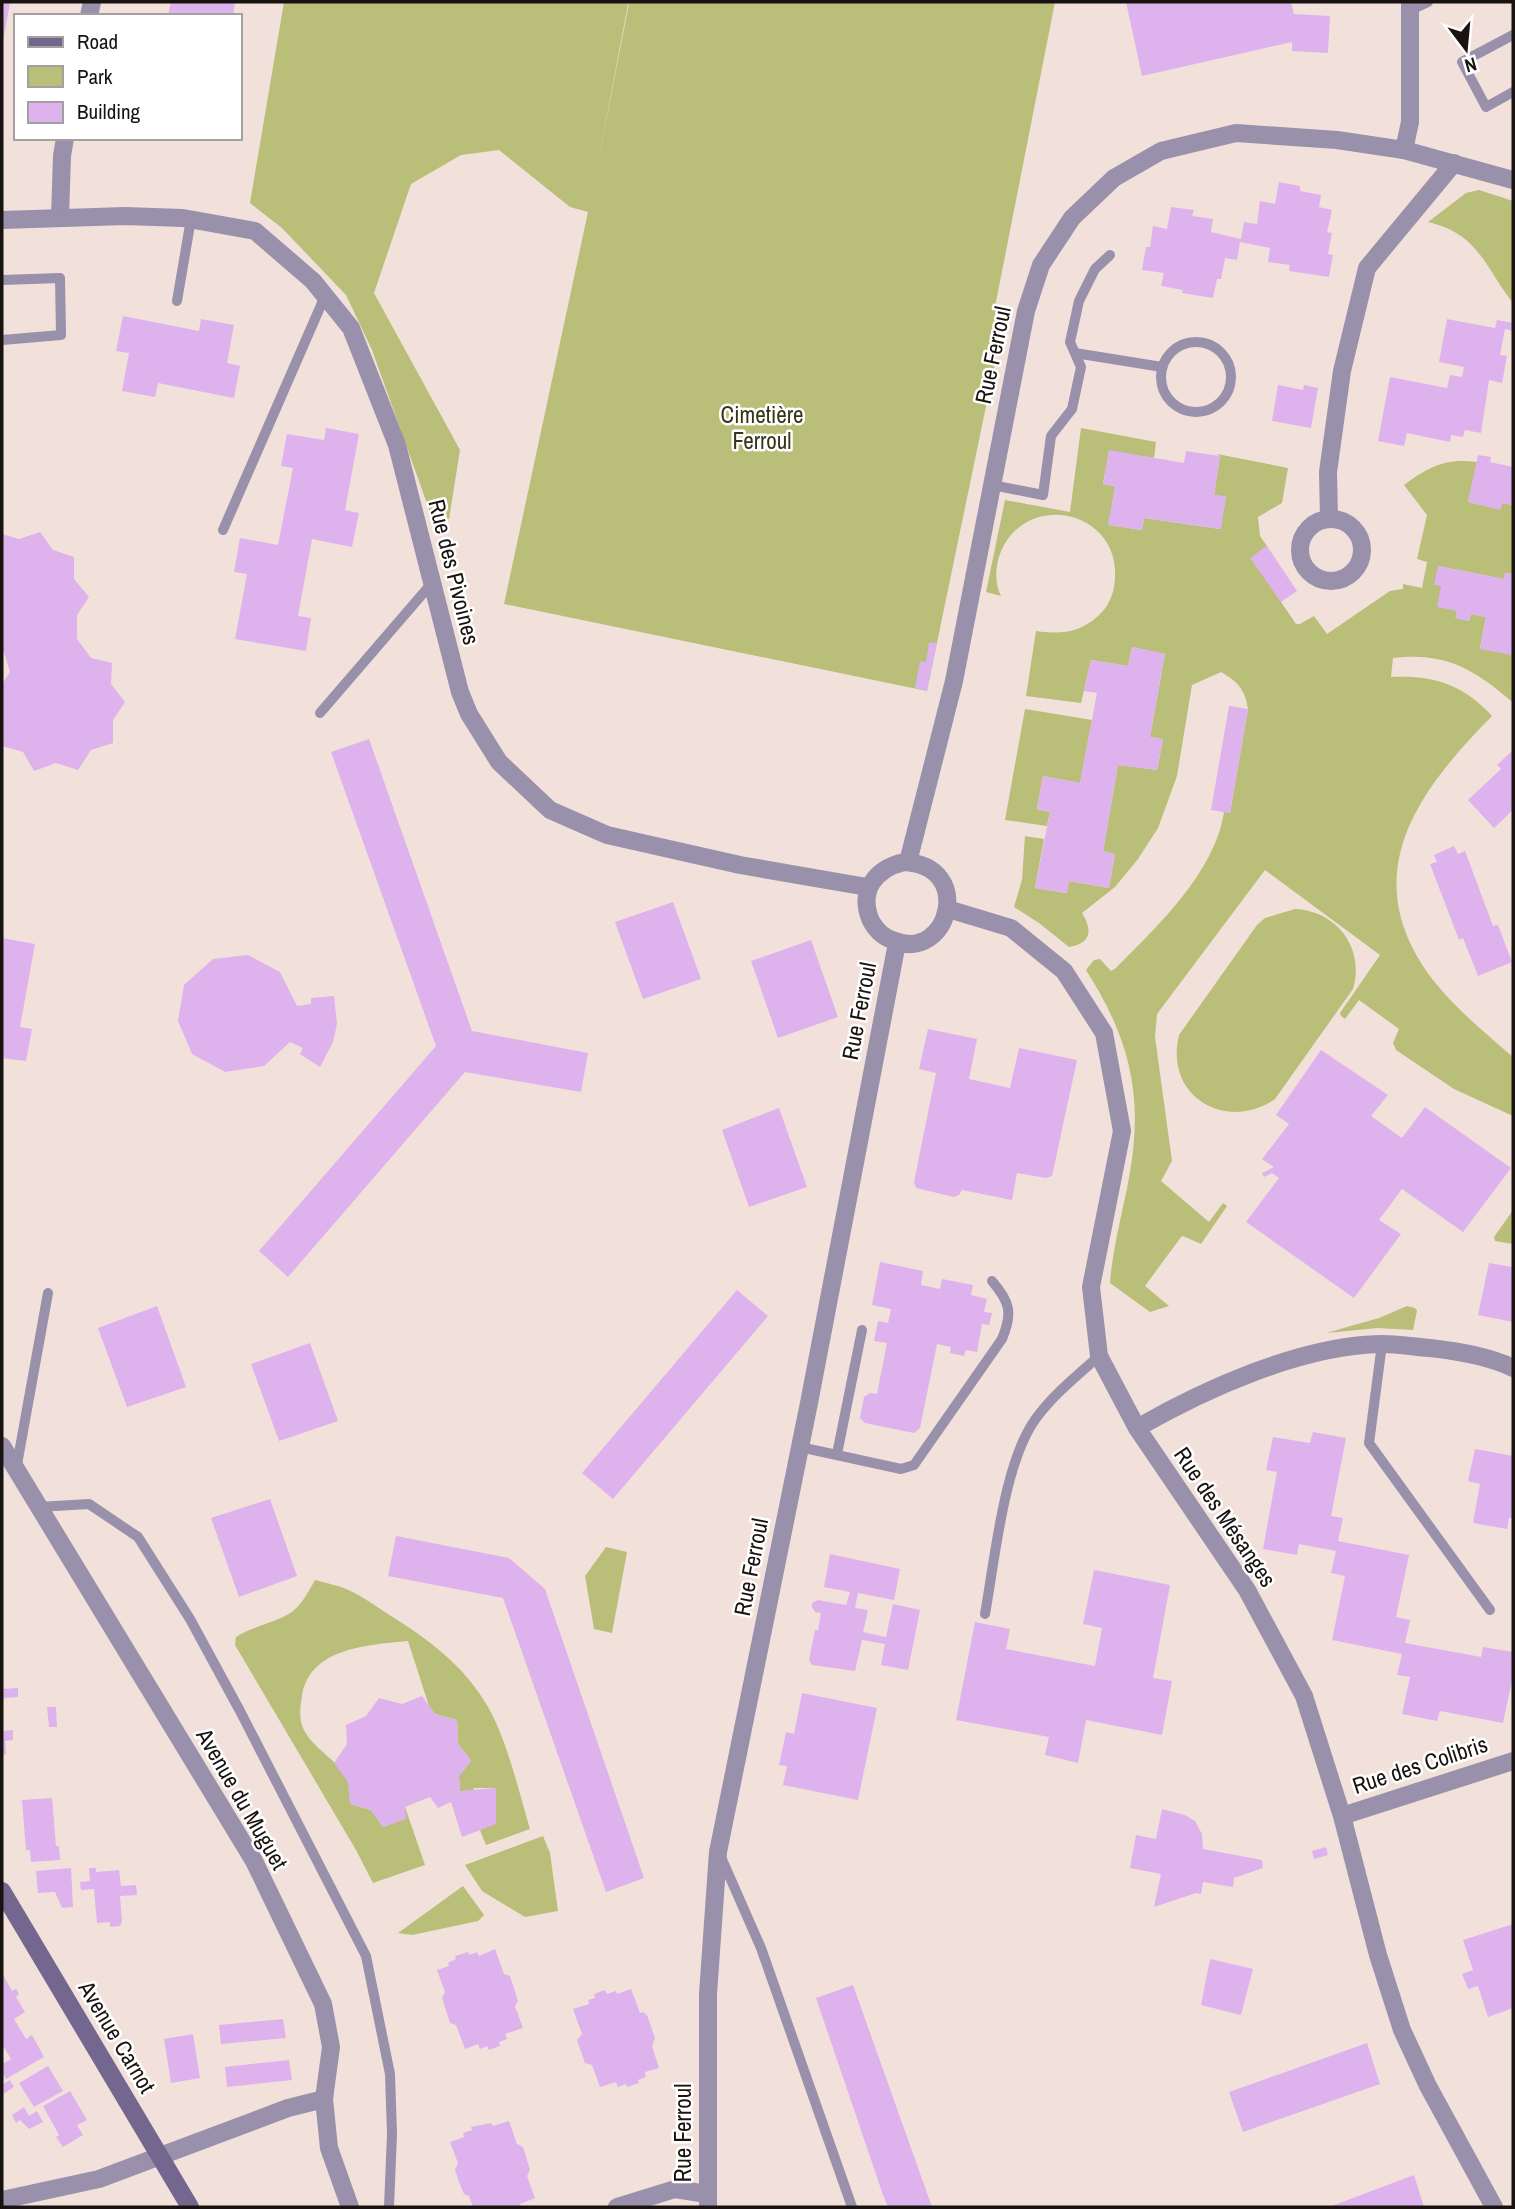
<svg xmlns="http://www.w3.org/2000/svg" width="1515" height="2209" font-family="'Archivo Narrow',sans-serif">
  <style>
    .green { fill: #b9be78; fill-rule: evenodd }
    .building { fill: #deb2ed }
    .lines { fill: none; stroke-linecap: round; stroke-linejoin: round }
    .service { stroke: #9990ac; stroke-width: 10 }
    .minor { stroke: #9990ac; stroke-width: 18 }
    .tertiary { stroke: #9990ac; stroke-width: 18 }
    .secondary { stroke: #74678f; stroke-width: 18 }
    .labels { text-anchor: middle; stroke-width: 5; stroke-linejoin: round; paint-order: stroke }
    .street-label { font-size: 23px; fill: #181310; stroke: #fff }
    .park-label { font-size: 23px; fill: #333516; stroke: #fff }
  </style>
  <rect width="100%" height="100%" fill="#f2e1da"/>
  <!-- green -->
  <path class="green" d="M284 2H1055L995 307 1006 310 927 691 504 604 588 212 570 207 499 150 461 155 411 184 374 293 460 450 449 519 434 523 372 350 346 295 282 228 250 203ZM629 3 597 168 628 4Z
    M1479 190 1513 201V303C1484 266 1479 234 1428 222L1466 193Z
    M1081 428 1156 442 1154 458 1109 451 1103 484 1115 486 1109 525 1142 530 1144 518 1220 529 1226 497 1214 495 1220 456 1217 454 1288 468 1282 503 1258 517 1260 536 1267 546 1251 558 1296 624H1300L1314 616 1327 634 1390 591 1403 589V584L1422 588 1427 562 1417 559 1427 515 1404 485C1429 467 1445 458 1477 462L1468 502 1500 509 1502 503 1513 505V574L1505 573 1504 579 1438 566 1441 586 1457 611 1456 618 1469 621 1471 614 1486 617 1480 648 1513 655V700L1511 701C1473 668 1444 652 1393 658L1391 677C1433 675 1463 684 1492 716 1415 794 1355 877 1433 980 1456 1009 1485 1033 1513 1057V1116L1454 1089 1396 1050 1393 1043 1399 1029 1359 1000 1345 1019 1341 1016 1340 1013 1380 955 1265 870 1157 1014 1155 1037 1172 1161 1161 1181 1209 1222 1223 1203 1227 1206 1201 1244 1183 1236 1181 1237 1145 1286 1169 1306 1150 1312 1110 1283C1113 1243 1125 1205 1131 1166 1143 1090 1127 1034 1086 970L1094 960 1100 959 1111 971 1116 968C1157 927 1215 872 1224 812L1230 813 1248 709C1245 689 1238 682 1221 672L1192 685 1177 776 1158 828 1138 859 1115 887 1082 913C1093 931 1091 943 1069 947L1039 923 1014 907 1022 880 1025 836 1044 839 1035 888 1066 893 1069 881 1109 888 1115 854 1103 851 1118 765 1157 770 1163 739 1150 737 1165 654 1132 647 1128 666 1091 660 1081 703 1026 696 1036 631C1063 635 1084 632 1103 611 1111 601 1115 589 1115 576 1118 514 1035 491 1004 545 996 560 993 580 1001 596L986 592 1005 500 1070 512Z
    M1025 709 1092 720 1080 783 1043 776 1037 809 1050 812 1047 826 1005 820Z
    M1295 909C1337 911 1365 948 1353 989L1275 1099C1225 1133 1164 1096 1179 1035L1257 925 1265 918Z
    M1513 1210V1244L1495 1241 1494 1237Z
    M1407 1306 1415 1308 1417 1311 1413 1330 1378 1328 1326 1333 1379 1318Z
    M606 1547 627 1552 612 1633 594 1629 585 1576Z
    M315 1580C325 1583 337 1585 346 1589 361 1595 374 1605 388 1614 428 1639 464 1665 488 1707 507 1740 519 1792 530 1829L486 1845 480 1830 496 1823V1788H474L473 1791H460L459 1776 471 1761 458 1743 457 1720 435 1714 429 1706 408 1641C369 1645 310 1647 302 1696 300 1706 299 1719 303 1728 313 1750 340 1760 348 1782 350 1788 350 1798 350 1804L371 1810 383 1827 405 1819V1807L425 1865 373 1883 356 1850 235 1645 236 1637C253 1626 275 1623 292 1612 302 1604 309 1591 315 1580Z
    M543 1836 550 1853 558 1911 525 1917 482 1891 465 1865Z
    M463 1886 484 1915 478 1921 412 1935 398 1933Z"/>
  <!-- building -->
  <path class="building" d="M2 2H10L3 42H2Z
    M171 2H235L233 16H168Z
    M1126 2H1291L1294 14 1330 16 1328 53 1292 51V42L1142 76Z
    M1279 182 1300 186V191L1321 195 1319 207 1332 210 1327 232 1332 233 1328 254 1333 255 1329 277 1289 271 1290 265 1268 262 1270 248 1240 242 1237 260 1225 258 1221 279H1217L1213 298 1182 293 1183 290 1161 286 1164 273 1142 270 1146 247H1150L1153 226 1167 229 1171 207 1194 210 1192 216 1213 219 1211 232 1241 239 1244 222 1257 224 1260 201 1275 204Z
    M123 316 199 331 201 319 234 325 227 363 240 366 234 398 158 383 155 397 122 391 129 353 116 351Z
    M1447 319 1495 328 1497 320 1513 323V331L1505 329 1500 355 1507 356 1502 383 1489 380 1481 433 1465 430 1463 437 1451 435 1450 442 1407 433 1404 446 1378 441 1390 377 1447 388 1450 375 1462 377 1464 367 1439 362Z
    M1278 385 1303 390 1304 385 1318 388 1311 428 1272 421Z
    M326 428 359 434 345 510 359 513 352 547 312 539 298 616 311 618 306 651 235 639 247 574 234 572 240 538 278 545 293 468 281 466 287 434 324 440Z
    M1109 450 1184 463 1186 451 1220 456 1214 495 1226 496 1221 529 1144 518 1142 530 1108 525 1115 486 1103 484Z
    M1478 455 1491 457 1490 462 1513 467V505L1502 503 1501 510 1468 502Z
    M40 532 53 550 74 557V579L89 597 77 615V639L91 658 112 663 111 684 125 702 113 720V743L91 750 78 770 56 763 34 771 23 752 2 746V684L10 672 4 652 2 651V534L19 539Z
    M1267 546 1297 591 1281 602 1250 558Z
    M1438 566 1504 579 1505 573 1513 574V655L1480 649 1486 617 1471 614 1469 621 1455 618 1457 611 1437 607 1441 586 1434 585Z
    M929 642 937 643 927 691 915 688 920 661 926 662Z
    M1132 647 1165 654 1150 737 1163 739 1157 770 1118 765 1103 851 1115 854 1109 888 1069 881 1067 893 1035 888 1050 812 1037 809 1043 776 1080 783 1097 693 1084 691 1091 660 1128 666Z
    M1229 706 1248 709 1230 813 1211 810Z
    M369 739 472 1031 588 1053 581 1092 465 1072 288 1277 259 1251 436 1046 331 752Z
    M1513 750V810L1494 828 1468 800 1501 769 1497 765Z
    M1454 846 1458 854 1465 851 1493 926 1498 925 1512 962 1478 976 1463 938 1459 940 1430 864 1437 862 1434 855Z
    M673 902 701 979 643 999 615 922Z
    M2 938 35 944 20 1027 32 1029 26 1061 2 1058Z
    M811 940 838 1017 778 1038 751 961Z
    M248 955 280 972 297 1006 311 1004V998L334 996 337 1024 333 1042 320 1067 300 1054 303 1048 290 1042 264 1066 225 1072 192 1054 178 1021 184 985 213 959Z
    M928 1029 977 1039 969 1079 1010 1088 1019 1048 1077 1060 1052 1176 1046 1178 1017 1173 1012 1200 962 1190 959 1195 954 1197 916 1188 914 1182 936 1073 919 1069Z
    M1321 1050 1388 1095 1371 1116 1402 1138 1425 1107 1511 1168 1463 1232 1402 1189 1379 1220 1401 1234 1354 1298 1246 1222 1279 1178 1272 1173 1264 1177 1262 1173 1274 1167 1262 1159 1289 1124 1276 1115Z
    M779 1108 807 1187 749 1207 722 1130Z
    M880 1262 923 1271 921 1285 940 1289 942 1279 973 1285 971 1295 987 1299 984 1312 992 1313 989 1325 982 1324 977 1352 966 1350 964 1356 950 1353 951 1347 937 1344 920 1428 914 1433 865 1423 860 1418 864 1397 870 1393 877 1394 887 1343 874 1341 878 1321 888 1323 891 1309 872 1305Z
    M1489 1263 1513 1267V1322L1478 1315Z
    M737 1290 768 1316 613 1499 582 1473Z
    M157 1306 186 1387 127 1407 98 1328Z
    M310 1343 338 1421 279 1441 251 1364Z
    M1313 1432 1346 1438 1331 1516 1343 1518 1338 1541 1409 1555 1396 1617 1410 1620 1405 1643 1481 1657 1483 1647 1513 1652V1675L1503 1723 1440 1711 1437 1721 1402 1714 1410 1677 1397 1675 1402 1654 1332 1640 1345 1576 1331 1573 1336 1551 1299 1544 1297 1555 1263 1549 1277 1472 1266 1470 1273 1437 1310 1443Z
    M1475 1449 1513 1456V1518H1509L1507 1529 1473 1523 1480 1484 1468 1481Z
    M270 1499 297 1576 239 1597 211 1518Z
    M396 1536 509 1558 545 1589 644 1878 606 1892 503 1598 388 1576Z
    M830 1554 900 1569 894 1600 858 1593 855 1608 868 1610 863 1632 886 1637 893 1604 920 1610 908 1670 881 1665 885 1644 862 1640 855 1671 812 1665 809 1660 815 1630H818L821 1613 815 1612 812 1607V1603L818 1600 846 1605 850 1592 824 1587Z
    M1094 1570 1170 1585 1153 1678 1172 1681 1162 1735 1086 1720 1078 1763 1045 1755 1049 1737 956 1720 975 1622 1010 1629 1006 1649 1095 1666 1102 1628 1083 1624Z
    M18 1688V1697L2 1698V1689Z
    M802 1693 877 1708 858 1800 783 1785 787 1766 779 1765 786 1732 794 1734Z
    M422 1696 435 1714 457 1720 458 1743 471 1761 459 1776 460 1791 496 1788V1824L462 1837 451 1802 438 1808 430 1797 405 1807 406 1819 383 1827 371 1810 350 1804 348 1782 334 1763 347 1744 346 1725 366 1716 379 1698 402 1704Z
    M47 1707H56L57 1727H49Z
    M13 1730V1740L5 1741 6 1754 2 1755V1731Z
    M52 1798 56 1846H59L60 1860 31 1862 30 1850H26L22 1800Z
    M1162 1809 1185 1815 1195 1821 1202 1834 1203 1849 1262 1860 1263 1868 1234 1878 1233 1887 1203 1882 1201 1894 1196 1893 1154 1907 1161 1874 1130 1868 1136 1835 1156 1839Z
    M1326 1847 1328 1855 1314 1859 1312 1851Z
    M71 1868 73 1907 62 1908 55 1892 38 1893 36 1871Z
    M89 1868H96V1872L119 1870 121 1886 136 1885 137 1895 120 1896 122 1922 120 1926 110 1927V1922L97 1923 94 1889 81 1890 80 1882 90 1881Z
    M1513 1924V2008L1488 2017 1478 1986 1468 1989 1462 1974 1473 1970 1463 1940Z
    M495 1949 504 1974 510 1976 518 2001 515 2006 523 2028 505 2034 507 2039 499 2042 500 2046 489 2050 487 2046 480 2049 478 2044 465 2049 456 2025 450 2023 442 1998 445 1992 437 1970 449 1966 448 1963 456 1959 455 1956 468 1952 469 1955 477 1952 479 1956Z
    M1210 1959 1253 1969 1241 2015 1201 2005Z
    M2 1973 12 1991 16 1989 19 1994 16 1997 25 2012 14 2019 26 2039 32 2035 44 2057 6 2079 2 2072V2064L11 2059 2 2044Z
    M853 1985 932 2207H888L883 2195 816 1998Z
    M631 1989 640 2013 643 2012 647 2015 655 2038 652 2046 659 2068 645 2072 646 2077 638 2080 639 2083 627 2087 626 2084 618 2087 616 2082 600 2087 592 2065 585 2063 577 2040 582 2034 573 2009 589 2004 588 2000 595 1998 594 1994 605 1990 607 1994 616 1991 617 1994Z
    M283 2019 286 2038 221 2044 219 2025Z
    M193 2034 200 2078 171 2083 164 2039Z
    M1367 2043 1380 2084 1243 2132 1229 2092Z
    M289 2060 292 2080 227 2087 225 2067Z
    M48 2066 63 2091 34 2107 19 2083Z
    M10 2080 14 2087 2 2095V2085Z
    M70 2091 87 2120 77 2125 83 2135 63 2147 56 2137 59 2135 43 2106Z
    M24 2107 29 2116 37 2111 43 2122 29 2129 20 2120 16 2123 12 2115Z
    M509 2121 517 2144 523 2147 530 2170 527 2176 535 2198 520 2204 521 2207H473L469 2196 464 2194 459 2182 455 2170 458 2163 450 2142 464 2137 463 2133 472 2130 471 2127 491 2123 493 2126Z
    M1414 2175 1424 2207H1329Z"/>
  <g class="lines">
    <!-- service -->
    <path class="service" d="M1411 10 1428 2
      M1513 35 1462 62 1486 107 1513 92
      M2 280 60 278 61 335 2 340
      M177 301 191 219
      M1161 377a35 35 0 1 1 70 0a35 35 0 1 1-70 0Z
      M1075 353 1162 367
      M992 485 1043 495 1051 436 1072 409 1081 367 1070 342 1079 301 1095 269 1110 255
      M223 530 325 296
      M320 713 432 583
      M1382 1344 1369 1443 1490 1610
      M800 1447 901 1469 914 1465 1002 1339C1013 1313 1010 1302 992 1281
      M837 1454 862 1330
      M16 1470 48 1293
      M38 1507 89 1504 138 1537 190 1619 240 1711 366 1956 390 2074 392 2134 389 2207
      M985 1614C995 1559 1004 1460 1037 1417 1055 1393 1078 1375 1099 1356
      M721 1857 761 1948 852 2207"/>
    <!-- minor -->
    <path class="minor" d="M89 16 92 2
      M1404 150 1410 122V2
      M60 217 62 156 65 138
      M1329 519 1328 472 1342 371 1367 268 1454 163
      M1300 550a31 31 0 1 1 62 0a31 31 0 1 1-62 0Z
      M948 909 1011 928 1064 971 1104 1033 1122 1131 1091 1287 1099 1356 1137 1428 1247 1590 1304 1696 1342 1816 1378 1955 1402 2030 1428 2086 1494 2207
      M1137 1428C1205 1389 1302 1345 1382 1344 1398 1344 1415 1347 1430 1348 1457 1351 1489 1356 1513 1368
      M2 1446 254 1861 323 2004 331 2047 324 2099 329 2148 350 2207
      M1342 1816 1513 1761
      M2 2200 99 2179 288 2108 324 2099
      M617 2207 675 2189 707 2194"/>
    <!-- tertiary -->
    <path class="tertiary" d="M2 220 125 216 183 218 255 231 313 281 351 328 397 445 460 692 469 714 499 762 550 810 607 835 740 865 867 887
      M904 862C975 865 949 962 895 941 884 938 876 930 871 921 858 891 875 869 904 862Z
      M908 862 954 681 1026 311 1041 265 1072 218 1114 178 1161 151 1236 133 1337 140 1404 150 1513 180
      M708 2207V1994L718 1852 809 1403 897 943"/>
    <!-- secondary -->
    <path class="secondary" d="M2 1891 190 2207"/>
  </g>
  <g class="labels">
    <!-- street labels -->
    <g class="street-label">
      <text transform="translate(993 355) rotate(-78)" y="8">Rue Ferroul</text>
      <text transform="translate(454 572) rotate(76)" y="8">Rue des Pivoines</text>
      <text transform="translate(859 1011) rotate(-79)" y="8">Rue Ferroul</text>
      <text transform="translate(1225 1517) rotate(56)" y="8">Rue des Mésanges</text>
      <text transform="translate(751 1567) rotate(-79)" y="8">Rue Ferroul</text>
      <text transform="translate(1420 1765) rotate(-18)" y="8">Rue des Colibris</text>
      <text transform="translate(242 1799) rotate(60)" y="8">Avenue du Muguet</text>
      <text transform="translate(117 2037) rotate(59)" y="8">Avenue Carnot</text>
      <text transform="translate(683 2133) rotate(-90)" y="8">Rue Ferroul</text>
    </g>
    <!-- park labels -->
    <g class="park-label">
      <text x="762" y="423">Cimetière<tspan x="762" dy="26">Ferroul</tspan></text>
    </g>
  </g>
  <!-- border -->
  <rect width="1515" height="2209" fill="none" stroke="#181310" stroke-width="7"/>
  <!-- legend -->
  <rect x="14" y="14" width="228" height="126" fill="#ffffff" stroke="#a3a19f" stroke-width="2"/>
  <rect x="28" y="37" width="35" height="10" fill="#74678f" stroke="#a3a19f" stroke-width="2"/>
  <text x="77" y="49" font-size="21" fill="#181310">Road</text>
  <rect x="28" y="66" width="35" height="21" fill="#b9be78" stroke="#a3a19f" stroke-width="2"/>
  <text x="77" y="84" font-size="21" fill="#181310">Park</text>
  <rect x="28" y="102" width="35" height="21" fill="#deb2ed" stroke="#a3a19f" stroke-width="2"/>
  <text x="77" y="119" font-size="21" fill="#181310">Building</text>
  <!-- north arrow -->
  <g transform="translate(1466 49) rotate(164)" stroke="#ffffff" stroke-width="5" paint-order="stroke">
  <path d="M0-5L12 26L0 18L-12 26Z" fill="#181310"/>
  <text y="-10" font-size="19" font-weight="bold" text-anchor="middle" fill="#181310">N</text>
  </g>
</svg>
